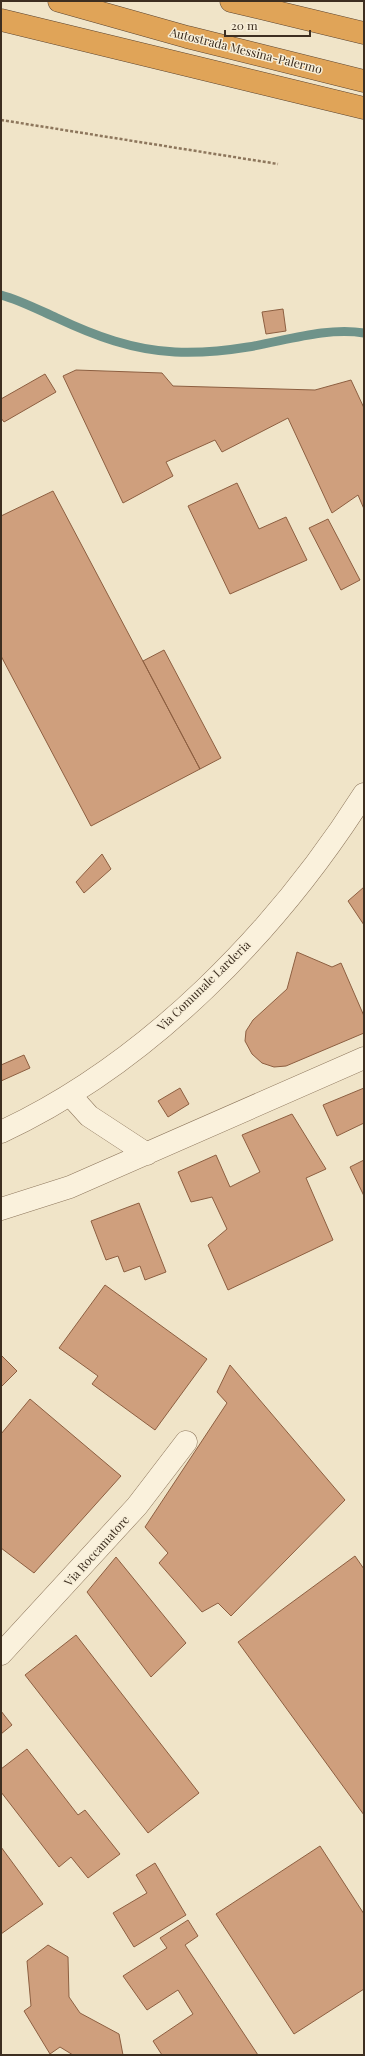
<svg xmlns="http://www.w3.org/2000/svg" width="365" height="2056" font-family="'Playfair Display',serif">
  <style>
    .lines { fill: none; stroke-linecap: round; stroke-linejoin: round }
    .stream { stroke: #6f938a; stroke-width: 9 }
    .building { fill: #cf9f7d; stroke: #8d5f41 }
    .minor-casing { stroke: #8d765c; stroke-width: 23 }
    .highway-casing { stroke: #5b4430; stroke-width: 23 }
    .path { stroke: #8d765c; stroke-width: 2.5; stroke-dasharray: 3 2; stroke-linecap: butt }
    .minor { stroke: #faf1dc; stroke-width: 22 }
    .highway { stroke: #e0a458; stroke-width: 22 }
    .labels { text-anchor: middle; stroke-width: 3; stroke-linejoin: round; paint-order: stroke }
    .street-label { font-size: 12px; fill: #3d2e20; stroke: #f7eed8 }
  </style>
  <rect width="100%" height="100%" fill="#f0e4c8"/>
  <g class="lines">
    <!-- stream -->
    <path class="stream" d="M1 295C20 300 39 310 57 318 95 336 133 350 175 352 199 353 224 351 248 347 285 341 326 327 364 333"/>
  </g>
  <!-- building -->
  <path class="building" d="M283 309 286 331 266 334 262 312Z
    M76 370 162 373 173 386 315 390 351 380 364 408V509L358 495 332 513 288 418 222 452 215 440 166 462 173 476 123 503 63 376Z
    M45 374 56 392 4 422 1 418V399Z
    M237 483 259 529 286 517 307 560 230 594 188 506Z
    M53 491 200 769 91 826 1 656V516Z
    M328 519 360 580 341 590 309 528Z
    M164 650 221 758 200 769 143 661Z
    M102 854 111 869 84 893 76 882Z
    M364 887V925L348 901Z
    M297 952 332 967 341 963 364 1016V1033L286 1066 274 1067 262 1063 252 1054 245 1041 246 1031 253 1020 287 989Z
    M24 1055 30 1068 1 1081V1065Z
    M180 1088 189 1104 168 1117 158 1101Z
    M364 1088V1123L337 1136 323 1105Z
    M292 1114 326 1169 306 1178 333 1240 228 1290 208 1245 227 1229 212 1197 191 1202 178 1172 216 1155 230 1187 260 1172 242 1135Z
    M364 1160V1196L350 1167Z
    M139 1203 166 1272 145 1280 140 1266 124 1272 118 1256 106 1260 91 1221Z
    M105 1285 207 1359 155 1430 92 1384 98 1376 59 1348Z
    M1 1355 17 1371 1 1387Z
    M230 1365 345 1500 231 1616 218 1603 202 1612 159 1563 168 1553 145 1527 227 1403 217 1392Z
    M30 1399 121 1476 34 1573 1 1548V1434Z
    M355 1556 364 1569V1815L238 1642Z
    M116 1557 186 1643 151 1677 87 1592Z
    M76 1635 199 1793 148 1833 25 1675Z
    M1 1711 12 1725 1 1734Z
    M27 1749 78 1815 85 1810 120 1854 88 1878 71 1857 59 1867 1 1792V1769Z
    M320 1846 364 1914V1989L294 2034 216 1914Z
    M1 1847 43 1904 1 1934Z
    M155 1863 186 1915 134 1947 113 1913 147 1893 136 1875Z
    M188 1920 198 1936 185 1945 258 2055H162L153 2041 193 2014 178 1990 147 2010 123 1976 167 1948 160 1938Z
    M48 1945 68 1957 69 1997 80 2013 119 2034 123 2055H73L60 2047 50 2054 24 2011 31 2006 27 1961Z"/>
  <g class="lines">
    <!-- minor casing -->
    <g class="minor-casing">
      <path id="minor" d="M71 1096 89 1116 147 1154
        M1 1132C149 1063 277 931 364 794
        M1 1209 70 1187 364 1058
        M1 1654 137 1506 186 1442"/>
    </g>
    <!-- highway casing -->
    <g class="highway-casing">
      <path id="highway" d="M59 1 187 37 364 81
        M231 1 364 33
        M1 20 364 108"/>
    </g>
    <!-- path -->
    <path class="path" d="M1 120 278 164"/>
    <!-- minor -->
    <use href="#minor" class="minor"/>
    <!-- highway -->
    <use href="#highway" class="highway"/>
  </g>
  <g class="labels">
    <!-- street labels -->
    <g class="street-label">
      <text transform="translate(246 51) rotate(14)" y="4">Autostrada Messina-Palermo</text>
      <text transform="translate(204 986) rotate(-44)" y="4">Via Comunale Larderia</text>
      <text transform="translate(97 1551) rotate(-48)" y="4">Via Roccamatore</text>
    </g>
  </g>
  <!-- border -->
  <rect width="365" height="2056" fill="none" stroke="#3d2e20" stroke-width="4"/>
  <!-- scale -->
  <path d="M225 30v6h85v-6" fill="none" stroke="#3d2e20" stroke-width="2"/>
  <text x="231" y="30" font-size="12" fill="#3d2e20" stroke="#f7eed8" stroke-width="3" paint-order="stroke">20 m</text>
</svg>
